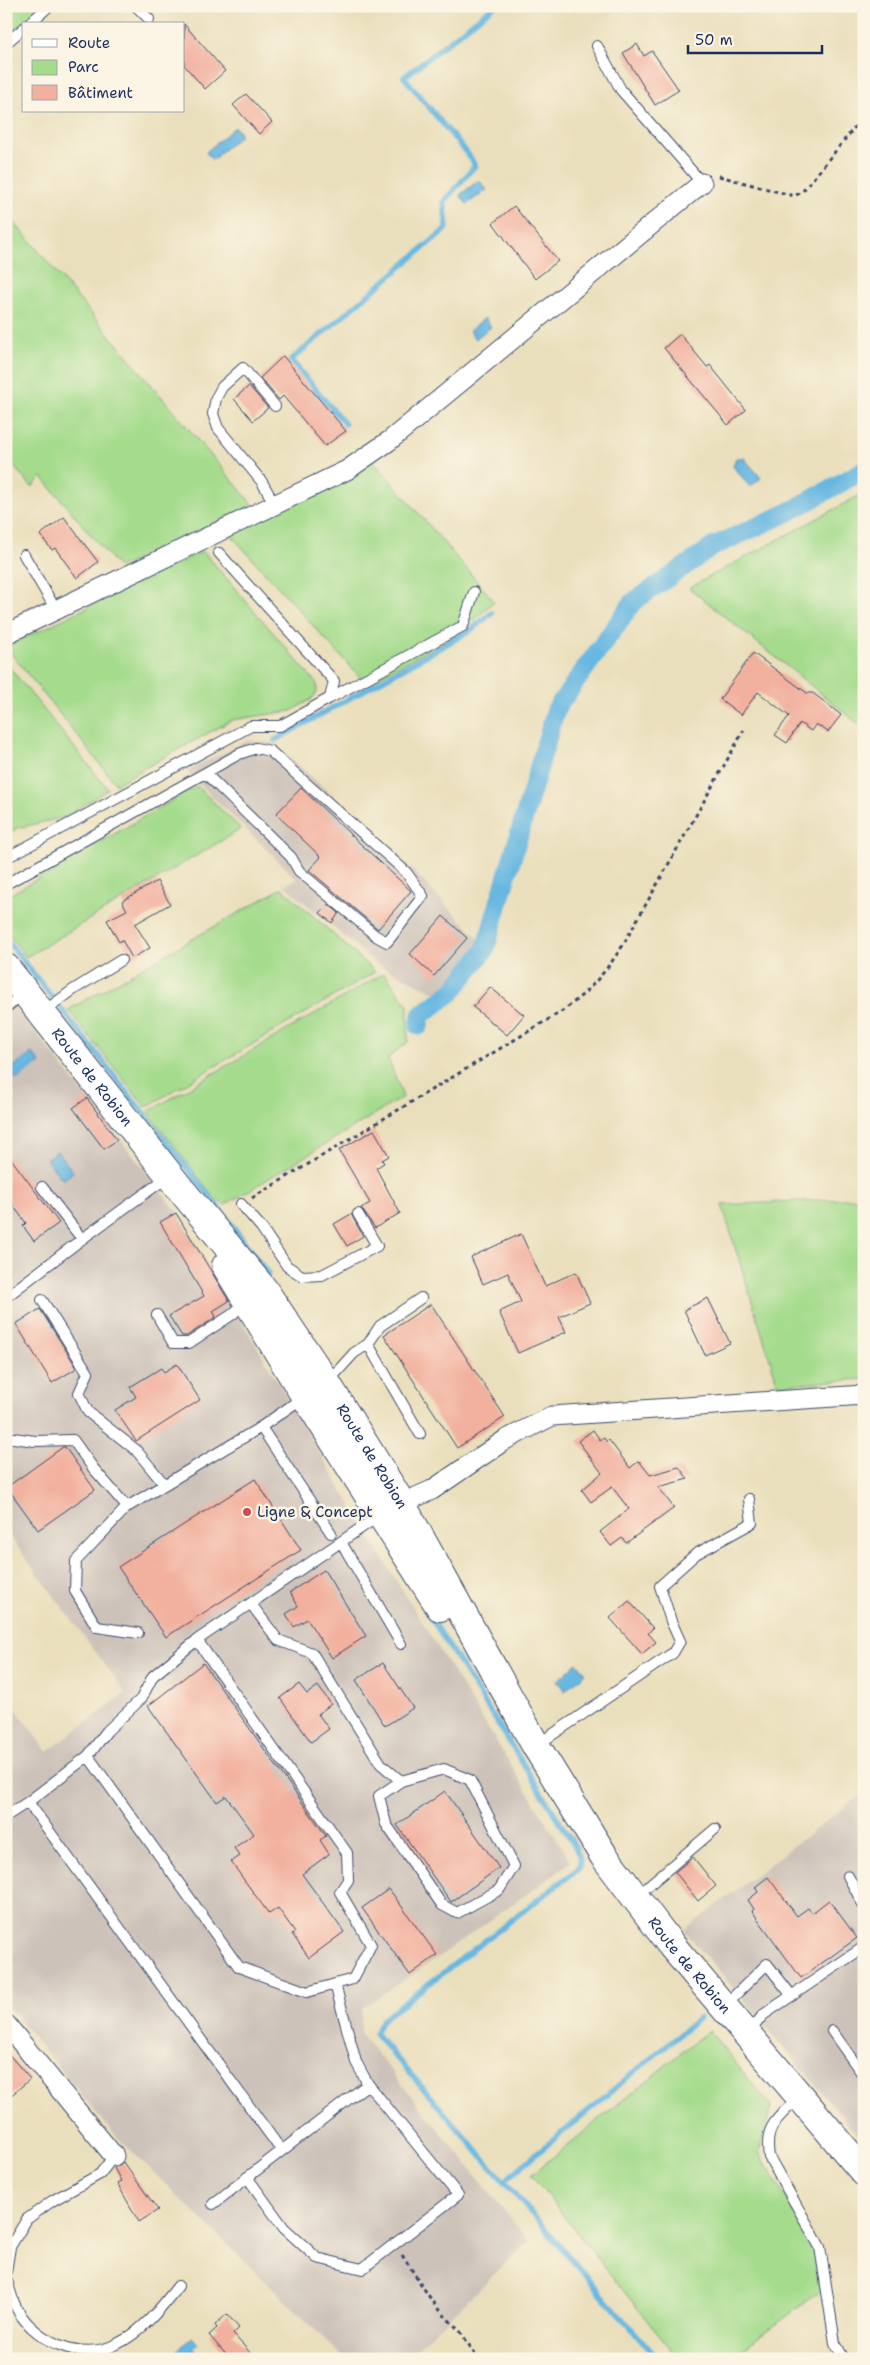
<svg xmlns="http://www.w3.org/2000/svg" width="870" height="2365" font-family="'Shantell Sans',sans-serif">
  <style>
    .industrial { fill: #cdc2b9 }
    .green { fill: #a4db8c; stroke: #608575 }
    .water { fill: #66b7e1; stroke: #4073a0 }
    .lines { fill: none; stroke-linecap: round; stroke-linejoin: round }
    .stream { stroke: #66b7e1; stroke-width: 5.5 }
    .canal { stroke: #66b7e1; stroke-width: 19 }
    .building { fill: #f2b09e }
    .lane-casing { stroke: #3a496c; stroke-width: 12 }
    .street-casing { stroke: #3a496c; stroke-width: 21 }
    .secondary-casing { stroke: #3a496c; stroke-width: 30 }
    .path { stroke: #3a496c; stroke-width: 3; stroke-dasharray: 4 4; stroke-linecap: butt }
    .lane { stroke: #fff; stroke-width: 10 }
    .street { stroke: #fff; stroke-width: 19 }
    .secondary { stroke: #fff; stroke-width: 28 }
    .poi-dot { fill: #d1495b; stroke: #fcf5e5; stroke-width: 2 }
    .labels { text-anchor: middle; stroke-width: 5; stroke-linejoin: round; paint-order: stroke }
    .street-label { font-size: 15px; fill: #1b2f5e; stroke: #fcf5e5 }
    .poi-label { font-size: 15px; fill: #1b2f5e; stroke: #fcf5e5; text-anchor: start }
  </style>
  <rect width="100%" height="100%" fill="#fcf5e5"/>
  <filter id="ink" filterUnits="userSpaceOnUse"><feTurbulence type="fractalNoise" baseFrequency=".02" numOctaves="2"/><feDisplacementMap in="SourceGraphic" scale="10" xChannelSelector="R" yChannelSelector="G"/><feConvolveMatrix kernelMatrix="1 2 1 2 8 2 1 2 1" color-interpolation-filters="sRGB"/></filter>
  <filter id="wash" filterUnits="userSpaceOnUse"><feTurbulence type="fractalNoise" baseFrequency=".0096" numOctaves="4" result="noise"/><feDisplacementMap in="SourceGraphic" scale="20" xChannelSelector="R" yChannelSelector="G"/><feGaussianBlur stdDeviation="1.12" result="paint"/><feColorMatrix in="noise" values="0 0 0 0 0 0 0 0 0 0 0 0 0 0 0 0 0 1.4 0 .05"/><feComposite in="paint" operator="in"/></filter>
  <g filter="url(#wash)">
    <rect width="100%" height="100%" fill="#eadfbc"/>
    <!-- industrial -->
    <path class="industrial" d="M247 741 273 743 382 839 481 941 441 995 377 964 284 885 297 879 186 771Z
      M6 995 176 1210 378 1551 571 1862 443 1954 362 2008 361 2034 529 2241 406 2359H345L115 2135 6 2004V1695L47 1752 126 1693 6 1531Z
      M864 1792V2142L684 1930Z"/>
    <!-- green -->
    <path class="green" d="M6 6H42L6 37Z
      M13 221 253 505 119 568 42 477 32 487 6 458V227Z
      M371 458 494 601 463 631 366 684 230 534Z
      M864 493V728L689 588Z
      M203 551 317 684V692L312 699 291 711 232 720 116 784 6 647Z
      M6 663 108 789 66 817 17 828 6 835Z
      M197 786 241 829 26 957 6 931V897Z
      M282 888 375 972 146 1107 68 1010Z
      M384 973 408 1005V1042L388 1058 403 1097 225 1205 216 1200 148 1112Z
      M864 1198V1379L778 1385 722 1205Z
      M709 2030 771 2107 759 2152 800 2222 815 2256 821 2291 729 2359H678L531 2175Z"/>
    <!-- water -->
    <path class="water" d="M235 127 241 135 212 160 206 152Z
      M479 180 487 190 467 204 460 195Z
      M485 318 491 327 475 339 469 331Z
      M736 458H744L761 478 750 487 733 466Z
      M32 1053 40 1063 18 1079 12 1077 11 1069Z
      M57 1151 73 1172 63 1180 46 1159Z
      M577 1663 586 1673 565 1691 557 1681Z
      M192 2337 199 2344 194 2349 203 2359H184L177 2351Z"/>
    <g class="lines">
      <!-- stream -->
      <path class="stream" d="M345 424 291 360 447 228 444 201 475 166 470 157 404 77 494 6
        M275 740 468 632 492 613
        M6 939 229 1221 268 1274
        M426 1610 575 1846 580 1859 579 1868 383 2019 375 2033 658 2359
        M504 2181 699 2018"/>
      <!-- canal -->
      <path class="canal" d="M419 1026 421 1015 452 992 485 950 556 709 633 602 714 546 789 512 864 470"/>
    </g>
    <g id="blocks">
      <!-- building -->
      <path class="building" d="M184 24 225 71 205 89 184 65Z
        M637 44 644 56 652 51 679 90 655 105 623 53Z
        M246 94 272 122 259 134 233 105Z
        M514 206 558 261 535 279 493 223Z
        M680 334 707 367 710 365 746 410 728 425 664 348Z
        M283 356 346 431 325 446 283 396 279 400 260 378Z
        M249 386 268 408 253 421 234 399Z
        M64 517 98 562 77 578 55 548 52 550 40 535Z
        M753 653 807 693H813L841 715 828 732 816 724 811 731 800 723 787 743 775 735 789 716 758 692 741 715 720 699Z
        M301 788 411 891 378 929 309 870 321 857 276 814Z
        M157 881 170 904 135 924 150 948 132 958 122 940 119 942 107 920 127 910 122 901Z
        M328 904 339 913 332 923 320 913Z
        M443 916 467 938 434 976 410 954Z
        M490 987 524 1015 507 1035 473 1007Z
        M87 1098 117 1140 104 1149 73 1108Z
        M374 1130 389 1156 382 1160 384 1163 376 1168 400 1213 375 1228 361 1208 370 1203 339 1150Z
        M6 1152 59 1223 34 1241 23 1226 26 1223 6 1196Z
        M176 1213 229 1301 213 1311 216 1317 187 1336H182L169 1316 204 1296 160 1222Z
        M351 1214 363 1236 347 1246 334 1224Z
        M521 1234 545 1286 576 1272 590 1303 559 1317 566 1332 518 1353 499 1312 521 1302 508 1273 483 1284 471 1257Z
        M708 1298 730 1343 705 1355 684 1310Z
        M431 1304 505 1417 457 1448 384 1335Z
        M40 1309 77 1368 52 1383 16 1324Z
        M177 1364 200 1400 136 1441 115 1410 136 1397 130 1387 161 1368 164 1372Z
        M593 1430 600 1440 604 1438 607 1442 609 1440 630 1468 639 1461 650 1475 679 1467 688 1479 658 1487 674 1508 626 1543 622 1538 611 1546 600 1532 629 1509 612 1487 591 1502 582 1490 602 1473 578 1441Z
        M63 1447H65L95 1490 38 1530 7 1487Z
        M255 1479 301 1550 166 1637 118 1567Z
        M324 1570 366 1636 332 1658 307 1619 294 1627 286 1614 298 1606 290 1592Z
        M629 1601 653 1628 648 1633 656 1642 642 1654 610 1618Z
        M203 1663 326 1836 320 1840 329 1854 302 1874 344 1932 309 1958 292 1934 295 1932 278 1908 269 1914 231 1862 240 1856 234 1848 254 1834 226 1796 217 1802 148 1706Z
        M383 1663 413 1708 385 1726 356 1680Z
        M299 1684 307 1694 318 1686 331 1704 318 1714 329 1729 311 1742 280 1698Z
        M445 1791 499 1868 451 1902 397 1825Z
        M693 1857 716 1886 698 1901 675 1872Z
        M768 1877 797 1916 808 1908 812 1913 829 1900 857 1938 801 1978 752 1911 754 1909 748 1900 758 1892 755 1887Z
        M389 1889 437 1955 410 1975 362 1908Z
        M6 2051 30 2079 6 2100Z
        M123 2162 158 2210 139 2222 117 2183 121 2181 114 2168Z
        M227 2314 239 2328 233 2334 256 2359H230L209 2335 217 2328 215 2325Z"/>
    </g>
  </g>
  <g filter="url(#ink)">
    <use href="#blocks" fill-opacity="0" stroke="#3a496c" stroke-width="1"/>
    <g class="lines">
      <!-- lane casing -->
      <g class="lane-casing">
        <path id="lane" d="M136 6 149 19
          M29 24 49 6
          M6 43 24 28
          M597 46 621 90 702 183
          M275 406 243 368 222 387 216 398 213 414 218 428 262 482 275 505
          M24 555 56 610
          M330 698 463 626 474 592
          M6 858 251 726H280L330 698 334 681 219 553
          M6 884 205 773 291 857 299 871 376 936 387 942 423 896 406 872 270 751 256 748 239 754 205 773
          M6 1008 24 993
          M43 1012 73 990 121 960
          M42 1187 82 1239 169 1176
          M241 1204 261 1227 287 1266 302 1276 322 1275 377 1246 358 1214
          M6 1297 82 1239
          M42 1300 88 1373 79 1393 88 1412 136 1450 164 1484
          M157 1315 173 1343H189L233 1314 246 1301
          M368 1344 380 1326 421 1298
          M327 1383 354 1353 368 1344 420 1434
          M261 1427 331 1533
          M6 1437 35 1441 73 1440 93 1468 127 1507
          M341 1542 401 1644
          M251 1604 278 1640 312 1653 381 1764 401 1781 444 1769 470 1780 514 1866 499 1890 457 1913 442 1905 386 1824 379 1796 401 1781
          M138 1633 97 1627 75 1591 76 1561 127 1507 261 1427 304 1397
          M197 1640 347 1853 348 1880 340 1892 371 1945 353 1979 307 1992 239 1967 88 1756 107 1731 141 1699 153 1676 197 1640 380 1515
          M537 1745 673 1653 680 1641 671 1621 660 1586 696 1554 752 1523 749 1499
          M88 1756 28 1802 281 2150
          M6 1816 28 1802
          M848 1876 864 1906
          M635 1897 715 1829
          M335 1984 356 2062 368 2084
          M725 2005 767 1964 792 1996
          M832 2031 864 2076
          M748 2034 763 2015 864 1947
          M799 2097C778 2119 764 2124 769 2157L820 2247 835 2343 844 2359
          M213 2204 368 2084 458 2195 362 2269 317 2258 284 2228 247 2177
          M6 2272 10 2247 27 2219 52 2201 100 2174 114 2156
          M6 2278C9 2286 11 2295 14 2303 30 2340 81 2363 117 2344 142 2332 161 2308 178 2286"/>
      </g>
      <!-- street casing -->
      <g class="street-casing">
        <path id="street" d="M6 634 347 470 389 441 702 183
          M391 1508 432 1490 505 1440 552 1416 864 1395
          M6 2024 114 2156"/>
      </g>
      <!-- secondary casing -->
      <g class="secondary-casing">
        <g id="secondary">
          <path id="s1" d="M6 968 178 1186 264 1290 327 1384 401 1503 536 1746 604 1856 672 1946 864 2172"/>
          <path d="M226 1266 305 1396 440 1607"/>
        </g>
      </g>
      <!-- path -->
      <path class="path" d="M719 176 794 196 802 192 864 116
        M252 1198 564 1010C589 991 606 972 623 945L744 730
        M402 2255 436 2307 460 2331 476 2356 483 2359"/>
      <!-- lane -->
      <use href="#lane" class="lane"/>
      <!-- street -->
      <use href="#street" class="street"/>
      <!-- secondary -->
      <use href="#secondary" class="secondary"/>
    </g>
  </g>
  <!-- markers -->
  <circle class="poi-dot" cx="247" cy="1512" r="5"/>
  <g class="labels">
    <!-- street labels -->
    <g class="street-label">
      <text dy="5" stroke="none"><textPath href="#s1" startOffset="139">Route de Robion</textPath></text>
      <text dy="5" stroke="none"><textPath href="#s1" startOffset="611">Route de Robion</textPath></text>
      <text dy="5" stroke="none"><textPath href="#s1" startOffset="1212">Route de Robion</textPath></text>
    </g>
    <!-- poi labels -->
    <g class="poi-label">
      <text x="257" y="1517">Ligne &amp; Concept</text>
    </g>
  </g>
  <!-- margin -->
  <rect width="870" height="2365" fill="none" stroke="#fcf5e5" stroke-width="25"/>
  <!-- legend -->
  <rect x="22" y="22" width="162" height="90" fill="#fcf5e5" stroke="#a2a6af"/>
  <rect x="32" y="39" width="25" height="8" fill="#ffffff" stroke="#a2a6af"/>
  <text x="68" y="48" font-size="15" fill="#1b2f5e">Route</text>
  <rect x="32" y="60" width="25" height="15" fill="#a4db8c" stroke="#a2a6af"/>
  <text x="68" y="72" font-size="15" fill="#1b2f5e">Parc</text>
  <rect x="32" y="85" width="25" height="15" fill="#f2b09e" stroke="#a2a6af"/>
  <text x="68" y="98" font-size="15" fill="#1b2f5e">Bâtiment</text>
  <!-- scale -->
  <path d="M688 45v8h134v-8" fill="none" stroke="#1b2f5e" stroke-width="2.5"/>
  <text x="695" y="45" font-size="15" fill="#1b2f5e" stroke="#fcf5e5" stroke-width="4" paint-order="stroke">50 m</text>
</svg>
